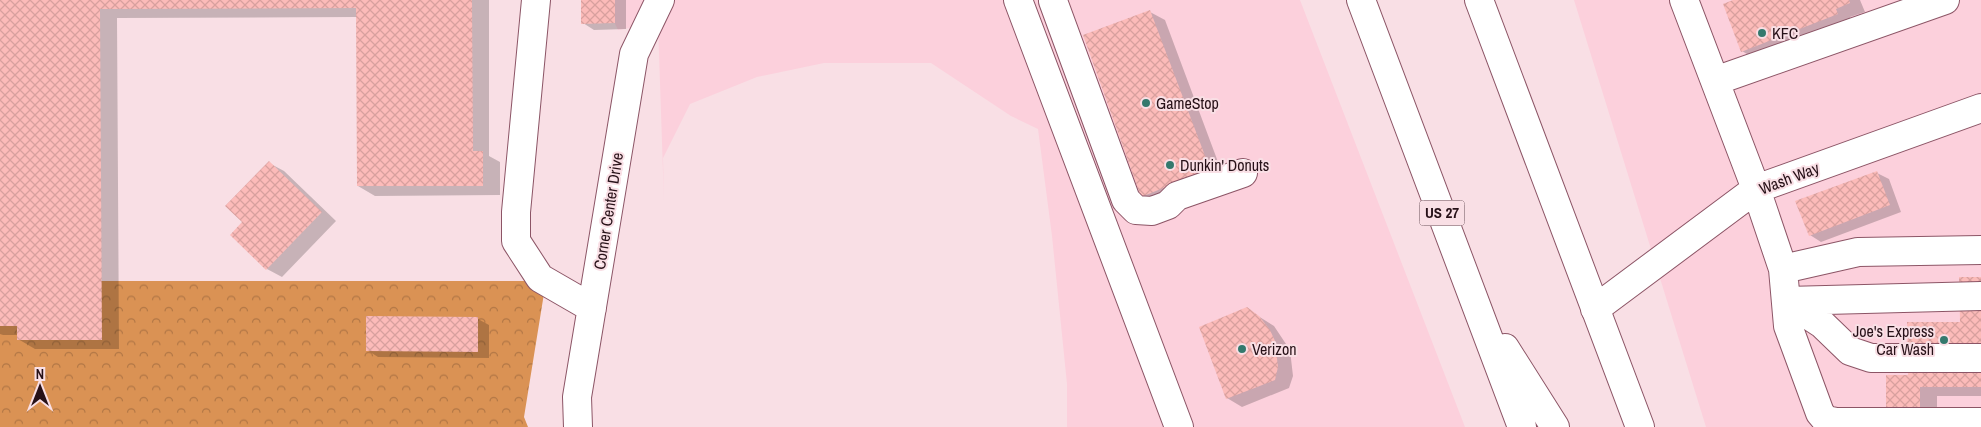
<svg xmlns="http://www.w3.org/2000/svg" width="1981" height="427" font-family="'Archivo Narrow',sans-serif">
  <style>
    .built { fill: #fcd0dc }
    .forest { fill: url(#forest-crowns) }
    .shadow { fill: #0003 }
    .building { fill: url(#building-cross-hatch) }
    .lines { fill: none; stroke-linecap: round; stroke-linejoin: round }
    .minor-casing { stroke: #8c5566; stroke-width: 30 }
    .highway-casing { stroke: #8c5566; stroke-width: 30 }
    .minor { stroke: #fff; stroke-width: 28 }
    .highway { stroke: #fff; stroke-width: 28 }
    .poi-dot { fill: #34796d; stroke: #f9dfe5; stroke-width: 2 }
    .labels { text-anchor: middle; stroke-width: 4; stroke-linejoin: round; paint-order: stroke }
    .shield { fill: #f9dfe5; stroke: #664f56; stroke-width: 1 }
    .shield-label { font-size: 15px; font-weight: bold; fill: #271118 }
    .poi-label { font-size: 16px; fill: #271118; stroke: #f9dfe5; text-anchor: start }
    .street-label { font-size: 16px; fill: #271118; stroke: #f9dfe5 }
  </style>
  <defs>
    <pattern id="forest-crowns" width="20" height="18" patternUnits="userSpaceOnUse" patternTransform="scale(1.25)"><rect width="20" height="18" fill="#da9254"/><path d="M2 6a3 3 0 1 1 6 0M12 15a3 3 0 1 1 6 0" fill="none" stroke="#b17645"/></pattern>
    <pattern id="building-cross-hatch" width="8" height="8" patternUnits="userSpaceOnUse" patternTransform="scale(1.25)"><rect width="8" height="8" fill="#fcbbb9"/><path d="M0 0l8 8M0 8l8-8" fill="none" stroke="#d8a09e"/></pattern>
  </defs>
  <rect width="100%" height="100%" fill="#f9dfe5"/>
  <!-- built -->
  <path class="built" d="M604 0H1300L1465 427H1067V384L1052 236 1038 129 1011 116 931 63H824L757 77 690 104 663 158 664 202 658 23 618 30Z
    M1574 0H1981V427H1706Z"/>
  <!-- forest -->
  <path class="forest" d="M0 281H546L524 417 528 427H0Z"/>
  <!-- shadow -->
  <path class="shadow" d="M0 0H489V156L500 162V195L375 196 358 186 357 17 117 18 119 349H35L18 339V335H3L0 334Z
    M582 0H626V29L594 30 583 23Z
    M1737 0H1860L1865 12 1850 17 1852 23 1757 60 1742 51Z
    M1150 12 1165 20 1224 178 1157 205 1142 196Z
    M269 163 284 171 336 221 282 277 267 269 244 222Z
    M1877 173 1889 179 1901 212 1821 242 1810 235Z
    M1981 279V396H1937V416H1904L1887 407 1909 376 1961 323Z
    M1247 309 1274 326 1290 350 1293 376 1289 388 1242 407 1227 398Z
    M368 318 478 319 489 325V358L378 357 367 350Z"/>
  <!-- building -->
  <path class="building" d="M0 0H472L473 151H483V186H357L356 8 100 9 102 340H17V326H0Z
    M581 0H615V23L581 24Z
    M1733 0H1849L1850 3 1836 9 1838 14 1741 52 1723 4Z
    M1150 10 1210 169 1141 197 1083 35Z
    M269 161 322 212 266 270 230 235 242 222 225 206Z
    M1877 171 1890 205 1809 236 1795 201Z
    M1959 277H1981V387H1920V407H1886V375H1908L1907 322H1960Z
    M1247 307 1259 316 1270 330 1275 341 1278 367 1275 380 1226 399 1199 327Z
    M366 316 478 317V352L366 351Z"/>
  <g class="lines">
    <!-- minor casing -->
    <g class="minor-casing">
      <path id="minor" d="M536 0 516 212V241L540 278 592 308
        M1018 0 1179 427
        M1684 0 1756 189 1783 269 1788 326 1820 413 1826 420 1836 422H1981
        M1053 1 1126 200 1136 210 1152 211 1168 205 1177 196 1243 173
        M1715 81 1945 0
        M1783 269 1858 252 1981 250
        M1787 301 1822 324 1850 351 1871 358H1981
        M1787 301 1981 296
        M1595 309 1756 189 1981 108
        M578 427 577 397 634 54 660 0"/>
    </g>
    <!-- highway casing -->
    <g class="highway-casing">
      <path id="highway" d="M1361 0 1522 427
        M1479 0 1640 427
        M1505 348 1555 427"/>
    </g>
    <!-- minor -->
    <use href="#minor" class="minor"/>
    <!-- highway -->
    <use href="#highway" class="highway"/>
  </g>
  <!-- markers -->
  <g class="poi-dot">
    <circle cx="1762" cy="33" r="5"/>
    <circle cx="1146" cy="103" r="5"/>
    <circle cx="1170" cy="165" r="5"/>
    <circle cx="1944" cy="340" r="5"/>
    <circle cx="1242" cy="349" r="5"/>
  </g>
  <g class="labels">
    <!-- shield labels -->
    <rect class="shield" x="1419.5" y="200.5" width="45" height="25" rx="4"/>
    <g class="shield-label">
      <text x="1442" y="218">US 27</text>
    </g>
    <!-- poi labels -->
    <g class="poi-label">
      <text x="1772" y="39">KFC</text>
      <text x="1156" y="109">GameStop</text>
      <text x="1180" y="171">Dunkin' Donuts</text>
      <text x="1934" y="337" text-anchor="end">Joe's Express<tspan x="1934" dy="18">Car Wash</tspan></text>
      <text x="1252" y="355">Verizon</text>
    </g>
    <!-- street labels -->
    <g class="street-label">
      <text transform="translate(1789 178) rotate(-21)" y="6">Wash Way</text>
      <text transform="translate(608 211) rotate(-81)" y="6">Corner Center Drive</text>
    </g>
  </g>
  <!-- north arrow -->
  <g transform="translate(40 387)" stroke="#f9dfe5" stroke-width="4" paint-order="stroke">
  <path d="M0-4L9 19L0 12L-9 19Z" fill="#271118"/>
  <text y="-8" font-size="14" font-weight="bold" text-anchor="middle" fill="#271118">N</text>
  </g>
</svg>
